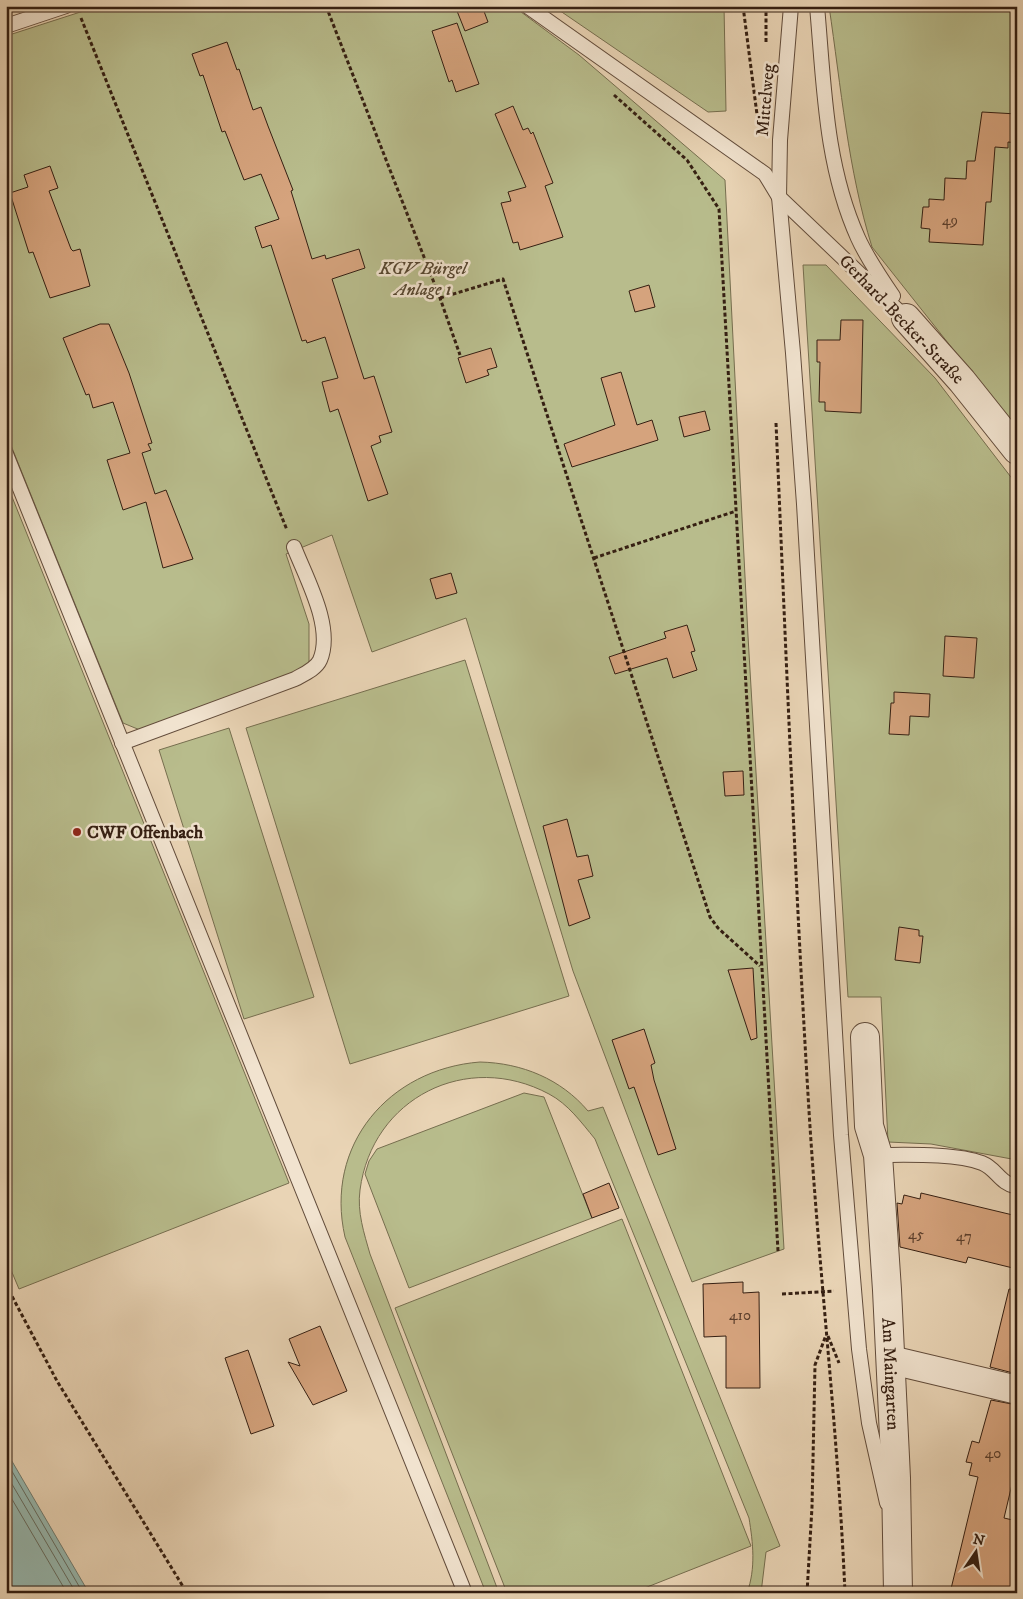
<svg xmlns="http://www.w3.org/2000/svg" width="1023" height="1599" font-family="'IM FELL DW Pica',serif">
	<rect width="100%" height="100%" fill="#e9d4b5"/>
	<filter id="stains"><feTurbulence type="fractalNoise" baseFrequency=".004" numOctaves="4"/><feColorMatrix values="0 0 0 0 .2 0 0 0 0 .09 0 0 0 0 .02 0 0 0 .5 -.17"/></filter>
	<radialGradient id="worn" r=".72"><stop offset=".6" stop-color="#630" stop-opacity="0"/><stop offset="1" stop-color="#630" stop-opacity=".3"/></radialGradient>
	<g fill="#b8bc8c" stroke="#766e4f">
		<polygon points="99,6 513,6 579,55 725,180 748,636 784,1249 692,1282 649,1173 573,971 466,618 372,652 332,535 286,554 309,624 309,667 140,730 123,723 6,433 6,36"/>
		<polygon points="553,6 724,6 726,111 708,112"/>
		<path d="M829,6H1017V430L872,247C848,170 841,87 829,6Z"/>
		<polygon points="803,265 826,265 935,378 1017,485 1017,1160 931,1144 888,1142 881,997 848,997"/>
		<polygon points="6,482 289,1183 19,1289 6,1258"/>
		<polygon points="465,660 569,996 350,1064 246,728"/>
		<polygon points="229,728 314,997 244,1019 159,750"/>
		<path d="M480,1062C522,1063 561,1079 588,1111L603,1107L780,1546L766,1552L761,1593H747C756,1568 753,1543 749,1518L595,1139C581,1122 568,1104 549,1094C467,1050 372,1098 360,1190C357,1212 364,1233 370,1254L499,1593H486L345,1237C324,1145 389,1069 480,1062Z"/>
		<polygon points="524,1093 544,1097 592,1218 409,1288 365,1174 369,1161 377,1149"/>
		<polygon points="622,1219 751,1546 632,1593 507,1593 395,1308"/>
	</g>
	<polygon fill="#97b8af" stroke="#707b70" points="6,1451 89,1593 6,1593"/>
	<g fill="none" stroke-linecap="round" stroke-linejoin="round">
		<g stroke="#666c60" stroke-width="1">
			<polyline points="6,1461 83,1593"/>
			<polyline points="6,1474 76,1593"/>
			<polyline points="6,1489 67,1593"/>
		</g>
	</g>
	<g fill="#d5a37d" stroke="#351f12">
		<polygon points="455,6 482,6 488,22 465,31"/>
		<polygon points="457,23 479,84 456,92 452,80 449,82 432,31"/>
		<polygon points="227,42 237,70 239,69 253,110 261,107 268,126 293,190 291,191 312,259 325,255 326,259 359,249 365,268 332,279 364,379 374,376 392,432 379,436 381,442 371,446 388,494 368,501 338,409 330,412 322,382 338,378 325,337 307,343 306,340 302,341 271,245 262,248 255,227 279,219 261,174 244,180 225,131 222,132 203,75 200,76 192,54"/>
		<polygon points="513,106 523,130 528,128 531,134 533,132 553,183 545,186 563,237 520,250 518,242 513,243 501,203 511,201 508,192 526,187 495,114"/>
		<polygon points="982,112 1017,114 1017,143 1008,142 1008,148 995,147 991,202 986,202 983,245 929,242 930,229 921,228 923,207 929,207 929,199 944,200 945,178 966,179 967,161 975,161"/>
		<polygon points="50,166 58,188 49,191 71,249 73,251 80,249 90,286 50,298 33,252 29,253 10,193 28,187 24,175"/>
		<polygon points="649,285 655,307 635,312 629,291"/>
		<polygon points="841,320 863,320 861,413 825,411 825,402 819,402 820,362 817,362 817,340 840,340"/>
		<polygon points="100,324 109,324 129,373 152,443 148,444 151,450 142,453 155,494 166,490 193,559 163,568 146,502 123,510 107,460 130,453 113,402 93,408 89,394 86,395 63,338"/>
		<polygon points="491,348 497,367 487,370 489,375 466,383 458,358"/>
		<polygon points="621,372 637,425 652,420 658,440 572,467 564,444 615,425 601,378"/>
		<polygon points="705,411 710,430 684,437 679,417"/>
		<polygon points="451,573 457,593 436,599 430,579"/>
		<polygon points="687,625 695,651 691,652 697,670 673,678 667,658 615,674 609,657 666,638 664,632"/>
		<polygon points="945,636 977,638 974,678 943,676"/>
		<polygon points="894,692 930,694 929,717 910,716 909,735 889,734 891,703 894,703"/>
		<polygon points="743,771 744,795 725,796 723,772"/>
		<polygon points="567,819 577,857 588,855 593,876 578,880 590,918 569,926 543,826"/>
		<polygon points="899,927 919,930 919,936 923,936 920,963 895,960"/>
		<polygon points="753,968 757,1038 751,1040 728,970"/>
		<polygon points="644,1029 655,1063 651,1065 654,1080 676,1149 658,1155 634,1087 629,1089 612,1040"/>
		<polygon points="609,1183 619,1208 592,1218 583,1194"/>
		<polygon points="921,1193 1017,1216 1017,1269 968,1257 966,1263 900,1247 897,1203 902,1204 904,1195 920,1199"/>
		<polygon points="743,1282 743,1293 759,1292 760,1388 726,1388 726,1336 704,1337 703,1284"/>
		<polygon points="1009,1289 1017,1290 1017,1374 990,1367"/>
		<polygon points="320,1326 347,1391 313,1405 288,1362 300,1366 289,1339"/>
		<polygon points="248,1350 274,1426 251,1434 225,1358"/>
		<polygon points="991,1400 1017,1405 1017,1481 1013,1480 1004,1518 1017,1521 1017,1593 950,1593 978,1477 969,1475 972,1463 966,1462 972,1441 979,1443"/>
	</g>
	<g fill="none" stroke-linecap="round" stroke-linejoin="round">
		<defs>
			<g id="service">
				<polyline points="527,6 765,174 779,197 906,318"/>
				<polyline points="791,6 780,140 779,197 793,353 804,504 841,1135 859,1349 869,1423 887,1503"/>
				<path d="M817,6C824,84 825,165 858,238C867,258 880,277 893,296"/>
				<polyline points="6,26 66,6"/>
				<polyline points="6,454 465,1593"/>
				<path d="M122,743L295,679C304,674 316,669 320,660C334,627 306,578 294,547"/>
				<path d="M878,1155C906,1155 956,1153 982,1163C997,1169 999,1183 1017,1187"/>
			</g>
			<g id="minor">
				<polyline points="906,318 962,381 1017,450"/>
				<path id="s1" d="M865,1037L869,1126L878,1155L887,1290L896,1478L898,1593"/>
				<polyline points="891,1360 1017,1390"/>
			</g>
		</defs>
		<use href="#service" stroke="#624c3b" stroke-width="16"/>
		<use href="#minor" stroke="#624c3b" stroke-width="30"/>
		<g stroke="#351f12" stroke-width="3" stroke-dasharray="4 2.5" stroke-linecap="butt">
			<polyline points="326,6 440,298 460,355"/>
			<polyline points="743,6 759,130"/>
			<polyline points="81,18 287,530"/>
			<polyline points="766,42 766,6"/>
			<polyline points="614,95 687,160 719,209 778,1251"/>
			<polyline points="440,298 503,279 710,917 718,928 760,966"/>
			<path d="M776,423C786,652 795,882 809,1111C819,1272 838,1432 845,1593"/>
			<polyline points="594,558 736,511"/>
			<polyline points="6,1285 57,1381 187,1593"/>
			<polyline points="782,1294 834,1291"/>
			<polyline points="828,1336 839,1363"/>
			<polyline points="807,1593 812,1507 815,1365 826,1335"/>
		</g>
		<use href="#service" stroke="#f1e3cf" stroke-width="14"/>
		<use href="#minor" stroke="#f1e3cf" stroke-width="28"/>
	</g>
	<circle fill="#8f2418" stroke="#f1e3cf" stroke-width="2" cx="77" cy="832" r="5"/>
	<g text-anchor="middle" stroke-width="5" stroke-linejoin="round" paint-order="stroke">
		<g font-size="15" fill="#5d402d">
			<text x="950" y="225">49</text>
			<text x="916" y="1239">45</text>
			<text x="964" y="1241">47</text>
			<text x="740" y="1320">410</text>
			<text x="993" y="1458">40</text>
		</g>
		<g font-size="18" fill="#351f12" stroke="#f1e3cf">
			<text transform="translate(765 100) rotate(-85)" y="6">Mittelweg</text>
			<text transform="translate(902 319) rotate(46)" y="6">Gerhard-Becker-Straße</text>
			<text dy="6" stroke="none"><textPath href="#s1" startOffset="339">Am Maingarten</textPath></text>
		</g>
		<g font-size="18" font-style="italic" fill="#564630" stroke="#f1e3cf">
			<text x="423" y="274">KGV Bürgel<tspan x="423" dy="21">Anlage 1</tspan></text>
		</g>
		<g font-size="18" font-weight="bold" fill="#351f12" stroke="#f1e3cf" text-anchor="start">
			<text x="87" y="838">CWF Offenbach</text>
		</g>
	</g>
	<rect width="1023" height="1599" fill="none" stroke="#e9d4b5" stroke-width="25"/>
	<rect x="8" y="8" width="1008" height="1584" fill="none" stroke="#351f12" stroke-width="2.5"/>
	<rect x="12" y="12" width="998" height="1574" fill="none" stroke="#351f12"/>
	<g transform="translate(976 1552) rotate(13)" stroke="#f1e3cf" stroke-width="4" paint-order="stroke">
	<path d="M0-4L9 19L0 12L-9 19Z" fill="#351f12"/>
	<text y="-8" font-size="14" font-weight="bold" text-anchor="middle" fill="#351f12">N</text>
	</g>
	<rect width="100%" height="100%" filter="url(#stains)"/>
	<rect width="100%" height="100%" fill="url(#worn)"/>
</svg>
